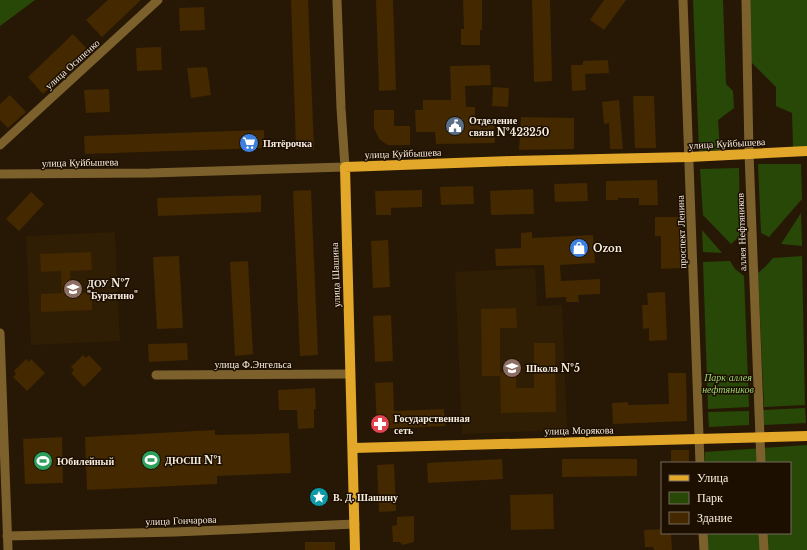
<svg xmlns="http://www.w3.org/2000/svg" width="807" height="550" font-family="'Libre Baskerville',serif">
	<rect width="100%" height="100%" fill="#261805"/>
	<g fill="#301e04">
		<polygon points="115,232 120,341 31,345 26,236"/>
		<polygon points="535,268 537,306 562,305 567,430 462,434 455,272"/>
	</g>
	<g fill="#284808">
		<polygon points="0,0 35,0 0,26"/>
		<polygon points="693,0 723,0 726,84 733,91 734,108 718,120 720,150 699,151"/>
		<polygon points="748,0 807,0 807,147 793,147 792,113 776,106 776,87 747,58"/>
		<polygon points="801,164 802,199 769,237 761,233 758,164"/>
		<polygon points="739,168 740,236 731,244 703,215 700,169"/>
		<polygon points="801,213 802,246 781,244"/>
		<polygon points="702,230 722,253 703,252"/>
		<polygon points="802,256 805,405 764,407 758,273 766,266 773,258"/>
		<polygon points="730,261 735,269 744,276 749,407 708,409 703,262"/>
		<polygon points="805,408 806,423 764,425 763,410"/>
		<polygon points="749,411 749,425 709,427 708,412"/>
		<polygon points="807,445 807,550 707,550 707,533 790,533 790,463 705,463 705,452"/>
	</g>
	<g fill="#432800">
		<polygon points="108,0 141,0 102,37 86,20"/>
		<polygon points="291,0 308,0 314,149 296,149"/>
		<polygon points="376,0 393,0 396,90 379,91"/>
		<polygon points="463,0 482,0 482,30 480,30 480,45 461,45 461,29 464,29"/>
		<polygon points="532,0 550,0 552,81 534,82"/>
		<polygon points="604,0 626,0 604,30 590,20"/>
		<polygon points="204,7 205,30 180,31 179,8"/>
		<polygon points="73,34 89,51 43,94 28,77"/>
		<polygon points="161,47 162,70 137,71 136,48"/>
		<polygon points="608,60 609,73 585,74 586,90 572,91 571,65 583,65 583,61"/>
		<polygon points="490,65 491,85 465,86 466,107 475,107 475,120 494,120 495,143 436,144 435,132 416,132 415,110 423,110 423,100 451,100 450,66"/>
		<polygon points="207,67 211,95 191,98 187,68"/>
		<polygon points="493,87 509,88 508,107 492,106"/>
		<polygon points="109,89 110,112 86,113 84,90"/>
		<polygon points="10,95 26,112 8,128 0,120 0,104"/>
		<polygon points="633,96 654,96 656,148 635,148"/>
		<polygon points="619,100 623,149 610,149 609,123 604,124 602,102"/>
		<polygon points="374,110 394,110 394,126 410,126 410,145 388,145 379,139 374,128"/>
		<polygon points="521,117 574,118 574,149 519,150"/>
		<polygon points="264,130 264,148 85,154 84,136"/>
		<polygon points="657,180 658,205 639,205 639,198 618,198 618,200 606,200 606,181"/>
		<polygon points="587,183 588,201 555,202 554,184"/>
		<polygon points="473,186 474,204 441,205 440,187"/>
		<polygon points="533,189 534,214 491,215 490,191"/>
		<polygon points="311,190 318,355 300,356 293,191"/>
		<polygon points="422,190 422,207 391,208 391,215 376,215 375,191"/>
		<polygon points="31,192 44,204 19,231 6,219"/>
		<polygon points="261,195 261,212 158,216 157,198"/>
		<polygon points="655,217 680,217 681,268 661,269 661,236 655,236"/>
		<polygon points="532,232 532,238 593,235 595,263 560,265 561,281 600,279 600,294 578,295 579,302 566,302 566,297 546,298 544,265 496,266 495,249 521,248 521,233"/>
		<polygon points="388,240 390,287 373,288 371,241"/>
		<polygon points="91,252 92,270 70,271 71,293 92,293 92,310 41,312 41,294 62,293 61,271 41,272 40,254"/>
		<polygon points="179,256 183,328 157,329 153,257"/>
		<polygon points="248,261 253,354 235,356 230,262"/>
		<polygon points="665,292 667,340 649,341 649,328 643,329 642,305 648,305 647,293"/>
		<polygon points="516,308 517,328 500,328 500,374 500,372 516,372 516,388 534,388 534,343 555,343 556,412 501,413 500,376 482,376 481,309"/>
		<polygon points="391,315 393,361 375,362 373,316"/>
		<polygon points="187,343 188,360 149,362 148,344"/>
		<polygon points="83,355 86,358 89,355 102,369 84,387 71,373 74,370 71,367"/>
		<polygon points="26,359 29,362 31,359 45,373 27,391 13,377 16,374 14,371"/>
		<polygon points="668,373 686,373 687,421 613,424 612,403 628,402 628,405 669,404"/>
		<polygon points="393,382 394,411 444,409 445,426 377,429 375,383"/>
		<polygon points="315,388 316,409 314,409 314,428 298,429 297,410 279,410 278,390"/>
		<polygon points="215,430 215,435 289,433 291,473 217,476 217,484 87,490 85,437"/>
		<polygon points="62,437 63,483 25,484 23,439"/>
		<rect x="671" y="450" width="18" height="13"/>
		<polygon points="502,459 503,479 428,483 427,463"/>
		<polygon points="562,459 637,459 637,476 562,477"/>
		<polygon points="394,464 396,511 379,512 377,465"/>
		<polygon points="553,494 554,529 511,530 510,495"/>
		<polygon points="414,516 414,542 402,545 400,542 393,542 392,526 397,525 397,517"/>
		<polygon points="662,529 662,533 671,533 672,550 654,550 653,547 645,547 644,530"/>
		<rect x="305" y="542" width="30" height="8"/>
	</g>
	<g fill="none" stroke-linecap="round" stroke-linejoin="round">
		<g stroke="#7d612d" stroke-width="9">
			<polyline points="683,0 700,463"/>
			<polyline points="746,0 749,153 761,463"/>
			<polyline points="0,145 158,0"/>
			<polyline points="0,174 150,173 345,167 341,108 337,0"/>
			<polyline points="0,333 8,550"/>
			<polyline points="156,375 350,374"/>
			<polyline points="703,533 704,550"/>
			<polyline points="763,533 764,550"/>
			<polyline points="7,536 175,532 355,524"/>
		</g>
		<g stroke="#e3a729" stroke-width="10">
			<polyline points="353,448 807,436"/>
			<polyline points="355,550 345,167 512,161 689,157 807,151"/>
		</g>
	</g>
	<defs>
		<symbol id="civic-disc" viewBox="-11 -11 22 22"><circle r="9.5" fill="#5c6f8a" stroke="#1c0f00"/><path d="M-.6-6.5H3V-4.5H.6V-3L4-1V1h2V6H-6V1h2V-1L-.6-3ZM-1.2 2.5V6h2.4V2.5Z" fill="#fff"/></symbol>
		<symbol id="supermarket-disc" viewBox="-11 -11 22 22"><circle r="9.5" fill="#3f7fe0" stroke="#1c0f00"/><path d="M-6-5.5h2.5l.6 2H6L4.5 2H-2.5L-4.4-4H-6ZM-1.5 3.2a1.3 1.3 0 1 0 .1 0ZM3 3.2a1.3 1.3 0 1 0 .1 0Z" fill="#fff"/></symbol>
		<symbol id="shop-disc" viewBox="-11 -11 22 22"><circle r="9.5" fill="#3f7fe0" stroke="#1c0f00"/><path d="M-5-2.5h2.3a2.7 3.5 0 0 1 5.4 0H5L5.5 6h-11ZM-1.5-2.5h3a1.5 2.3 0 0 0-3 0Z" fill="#fff"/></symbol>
		<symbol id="school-disc" viewBox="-11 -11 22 22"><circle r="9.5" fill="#8d6e63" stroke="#1c0f00"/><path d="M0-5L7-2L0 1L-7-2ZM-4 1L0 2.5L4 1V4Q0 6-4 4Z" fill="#fff"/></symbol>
		<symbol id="pharmacy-disc" viewBox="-11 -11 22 22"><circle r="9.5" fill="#e0444e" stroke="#1c0f00"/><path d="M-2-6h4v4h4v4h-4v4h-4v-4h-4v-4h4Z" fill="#fff"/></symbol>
		<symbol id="stadium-disc" viewBox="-11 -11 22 22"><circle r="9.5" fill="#2e9e5b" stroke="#1c0f00"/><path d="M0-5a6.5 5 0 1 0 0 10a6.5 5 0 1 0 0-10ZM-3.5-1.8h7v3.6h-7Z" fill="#fff"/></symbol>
		<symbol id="sight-disc" viewBox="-11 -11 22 22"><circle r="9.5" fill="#0f9aa8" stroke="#1c0f00"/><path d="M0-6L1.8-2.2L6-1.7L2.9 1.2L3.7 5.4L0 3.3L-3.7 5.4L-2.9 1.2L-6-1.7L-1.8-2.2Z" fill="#fff"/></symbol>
	</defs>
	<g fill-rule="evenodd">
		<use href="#civic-disc" x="444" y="115" width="22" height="22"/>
		<use href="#supermarket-disc" x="238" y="132" width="22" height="22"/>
		<use href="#shop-disc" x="568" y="237" width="22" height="22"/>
		<use href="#school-disc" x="62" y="278" width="22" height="22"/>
		<use href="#school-disc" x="501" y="357" width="22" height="22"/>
		<use href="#pharmacy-disc" x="369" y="413" width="22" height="22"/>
		<use href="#stadium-disc" x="140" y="449" width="22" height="22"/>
		<use href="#stadium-disc" x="32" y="450" width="22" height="22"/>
		<use href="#sight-disc" x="308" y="486" width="22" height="22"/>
	</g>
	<g text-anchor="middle" stroke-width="3" stroke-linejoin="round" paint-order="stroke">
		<g font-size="10" fill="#f7ede1" stroke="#1c0f00">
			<text transform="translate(72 64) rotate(-42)" y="4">улица Осипенко</text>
			<text transform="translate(727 143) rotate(-3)" y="4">улица Куйбышева</text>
			<text transform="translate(403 153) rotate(-2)" y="4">улица Куйбышева</text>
			<text transform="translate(80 162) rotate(-1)" y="4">улица Куйбышева</text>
			<text transform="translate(681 232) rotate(-92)" y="4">проспект Ленина</text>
			<text transform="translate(741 232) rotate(-92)" y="4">аллея Нефтяников</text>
			<text transform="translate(335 275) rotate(-92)" y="4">улица Шашина</text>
			<text x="253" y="368">улица Ф.Энгельса</text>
			<text transform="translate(579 430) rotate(-1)" y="4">улица Морякова</text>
			<text transform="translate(181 520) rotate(-2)" y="4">улица Гончарова</text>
		</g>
		<g font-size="10" font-weight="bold" fill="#f7ede1" stroke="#1c0f00" text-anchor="start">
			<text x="469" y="124">Отделение<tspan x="469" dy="12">связи №423250</tspan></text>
			<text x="263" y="147">Пятёрочка</text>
			<text x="593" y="252">Ozon</text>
			<text x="87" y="287">ДОУ №7<tspan x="87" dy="12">"Буратино"</tspan></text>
			<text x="526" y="372">Школа №5</text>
			<text x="394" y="422">Государственная<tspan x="394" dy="12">сеть</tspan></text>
			<text x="165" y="464">ДЮСШ №1</text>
			<text x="57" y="465">Юбилейный</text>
			<text x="333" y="501">В. Д. Шашину</text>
		</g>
		<g font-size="10" font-style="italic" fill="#9cd672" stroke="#1c0f00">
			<text x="728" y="381">Парк аллея<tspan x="728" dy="12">нефтяников</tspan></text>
		</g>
	</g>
	<rect x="661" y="462" width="130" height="72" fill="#1c0f00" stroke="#74685a"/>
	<rect x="669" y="475" width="20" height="6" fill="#e3a729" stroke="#74685a"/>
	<text x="697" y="482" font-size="12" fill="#f7ede1">Улица</text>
	<rect x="669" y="492" width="20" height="12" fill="#284808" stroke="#74685a"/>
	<text x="697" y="502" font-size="12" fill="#f7ede1">Парк</text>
	<rect x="669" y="512" width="20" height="12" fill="#432800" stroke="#74685a"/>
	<text x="697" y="522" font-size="12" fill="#f7ede1">Здание</text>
</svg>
